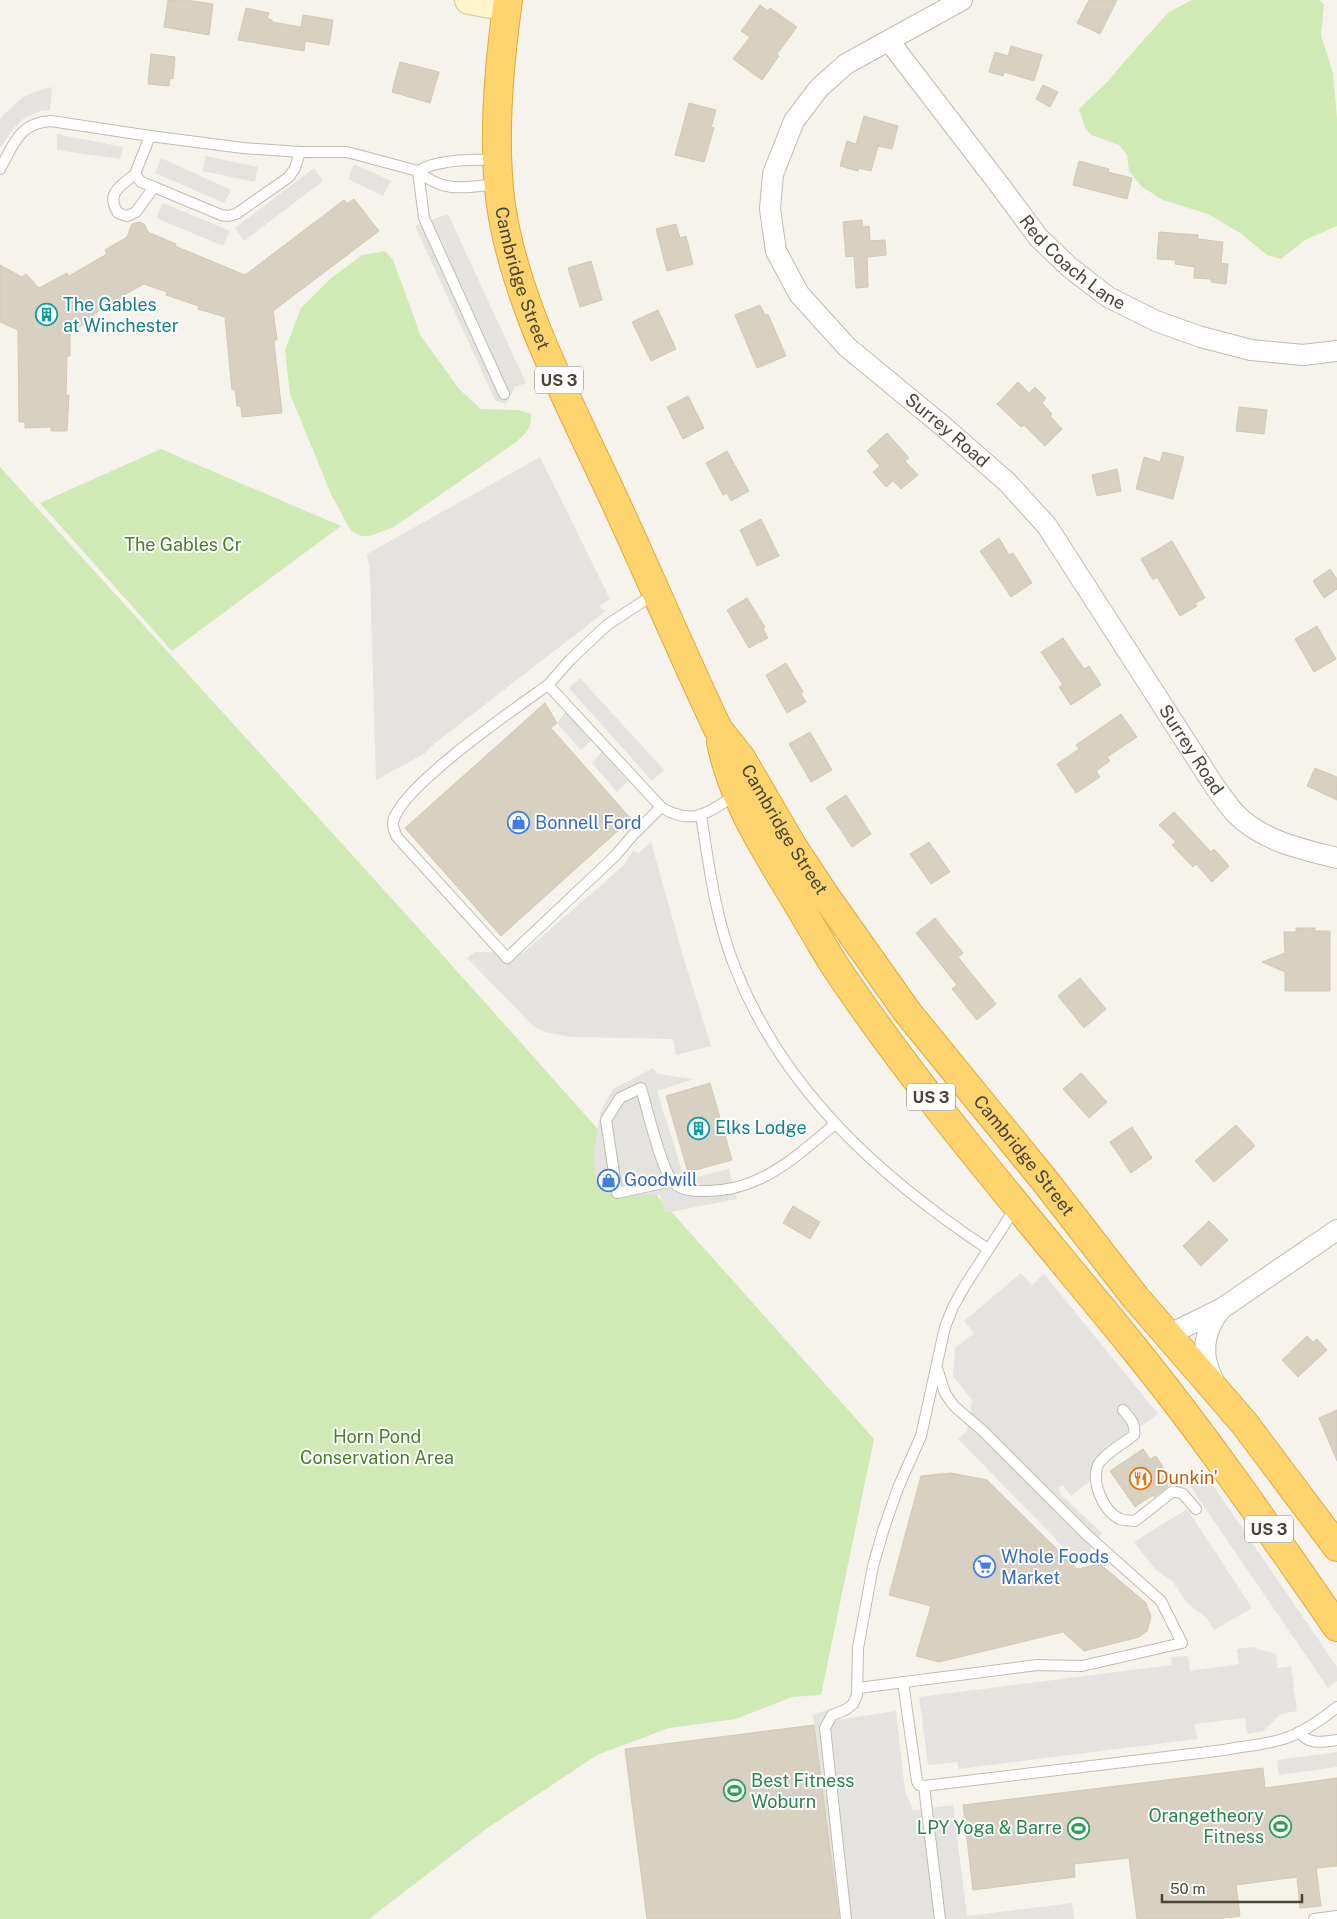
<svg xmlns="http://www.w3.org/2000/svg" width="1337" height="1919" font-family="'Public Sans',sans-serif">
	<rect width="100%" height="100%" fill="#f6f3ec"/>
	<g fill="#d0eab5">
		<polygon points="1192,0 1319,0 1324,4 1321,35 1333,73 1337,119 1337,226 1305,240 1281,259 1267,255 1240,233 1208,214 1163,200 1142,187 1129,171 1127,155 1119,145 1091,135 1085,128 1079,109 1108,81 1138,46 1169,12"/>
		<path d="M385,251L393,260L421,336L459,389L481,409L519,410L531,414C532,428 526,433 516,442L394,527L370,536H362L351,531L331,494L290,394L285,350L301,308L330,279L362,255Z"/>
		<polygon points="161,449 341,526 172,651 40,503"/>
		<polygon points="0,467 423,933 874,1439 821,1695 792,1697 736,1719 669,1728 597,1755 486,1829 369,1919 0,1919"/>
	</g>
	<g fill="#e5e3e0">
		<polygon points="52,87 50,110 40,111 23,119 12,130 0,148 0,119 2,116 23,97 37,91"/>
		<polygon points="57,134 123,147 120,159 57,150"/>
		<polygon points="205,156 258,167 255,182 203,171"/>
		<polygon points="161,158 231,190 224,203 155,173"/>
		<polygon points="354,164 391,181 383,196 348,179"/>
		<polygon points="314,168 323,181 244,241 235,228"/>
		<polygon points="163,203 230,231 223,246 156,218"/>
		<polygon points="448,214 526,383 515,387 506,404 495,400 415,226"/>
		<polygon points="540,457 610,599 600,606 601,609 606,611 434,744 424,754 376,780 370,572 367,554"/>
		<polygon points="580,678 664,770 652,781 569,688"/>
		<polygon points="566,711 591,741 581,750 557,723"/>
		<polygon points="602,752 628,781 617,792 592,763"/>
		<polygon points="651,842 683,956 711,1046 676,1055 673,1039 571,1037 545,1032 534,1027 467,958 475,952 523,953 624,865 634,849 635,852 639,853"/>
		<polygon points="653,1068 657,1074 694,1079 657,1091 685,1180 729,1169 737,1199 665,1213 660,1195 605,1194 595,1176 594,1149 601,1111 613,1089"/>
		<polygon points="1021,1273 1032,1285 1044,1274 1158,1414 1137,1429 1141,1435 1091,1472 1094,1478 1071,1496 1063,1485 1059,1487 1060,1494 1102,1533 1089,1552 1078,1562 958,1439 968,1429 972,1400 953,1376 955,1348 974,1333 964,1321"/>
		<polygon points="1204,1472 1337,1667 1337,1681 1328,1688 1188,1483"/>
		<polygon points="1187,1509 1252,1608 1214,1630 1206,1617 1188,1604 1173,1582 1155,1569 1134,1542"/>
		<polygon points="1252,1647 1276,1654 1277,1668 1291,1666 1297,1711 1281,1714 1263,1731 1247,1734 1245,1718 1195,1724 1197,1739 959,1769 957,1762 928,1765 919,1697 1172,1665 1171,1657 1188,1656 1190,1671 1239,1664 1237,1649"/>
		<polygon points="829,1709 836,1720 896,1711 905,1791 913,1810 953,1805 967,1916 1072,1903 1074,1919 839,1919 813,1715"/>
		<polygon points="1337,1752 1337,1767 1279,1775 1277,1760"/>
	</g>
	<g fill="#d8d0c1" stroke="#d3c8b4">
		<polygon points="168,0 186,0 213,4 209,35 164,27"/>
		<polygon points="1089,0 1117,0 1100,34 1077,23"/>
		<polygon points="760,5 768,11 770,8 797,27 777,54 779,56 762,80 733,59 750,37 741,31"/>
		<polygon points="246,8 269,13 267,18 272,20 272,22 301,27 303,15 333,20 329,45 305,41 304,51 238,40"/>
		<polygon points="1011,46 1042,55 1034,81 1004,72 1003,76 989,72 995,52 1008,56"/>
		<polygon points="151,54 175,57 173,79 170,78 169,86 148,84"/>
		<polygon points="400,62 439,72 430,103 392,92"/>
		<polygon points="1043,85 1058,92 1050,107 1036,99"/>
		<polygon points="689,103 716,110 711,127 714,128 704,162 675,155"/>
		<polygon points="864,116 898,126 892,149 878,146 871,171 859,168 858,171 840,166 847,141 856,144"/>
		<polygon points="1079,161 1109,169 1108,172 1132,178 1127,199 1073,185"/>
		<polygon points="354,199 379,231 273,311 277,339 274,342 282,413 242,417 241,406 237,406 235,389 232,390 225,317 198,309 199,306 166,295 167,292 144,284 124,295 125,298 95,313 92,319 70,332 70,356 67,356 66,395 69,395 67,431 51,431 51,427 25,428 25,422 19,422 18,330 0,322 0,265 22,277 26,274 39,288 67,273 69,276 107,254 105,250 127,237 132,224 140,222 145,225 148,232 176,244 175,246 245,275 344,200 347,204"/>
		<polygon points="862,220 863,227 869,226 870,241 885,240 886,255 867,257 868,287 856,288 854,256 846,257 843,222"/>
		<polygon points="676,224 680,238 686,236 693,264 667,271 656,229"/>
		<polygon points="1159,232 1198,235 1198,239 1223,242 1221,263 1228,264 1226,284 1211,282 1211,279 1194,278 1195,267 1175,264 1176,260 1157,259"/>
		<polygon points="591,261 602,300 580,307 568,268"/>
		<polygon points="760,305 765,315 768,314 786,356 757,368 735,315"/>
		<polygon points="658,310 676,349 651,361 632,322"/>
		<polygon points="1018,382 1029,393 1035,387 1046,398 1042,403 1052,414 1050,416 1062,429 1045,446 1024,425 1021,427 997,404"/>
		<polygon points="688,396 704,428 683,439 667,407"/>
		<polygon points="1239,407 1267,410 1264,434 1236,431"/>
		<polygon points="887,433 909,458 905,461 918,475 901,489 893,481 886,487 873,472 880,466 867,451"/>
		<polygon points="727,451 749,491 731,501 727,493 723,495 706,463"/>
		<polygon points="1163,452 1184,457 1173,499 1136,489 1144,457 1160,462"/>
		<polygon points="1117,469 1121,491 1097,496 1092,475"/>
		<polygon points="761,519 779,556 757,566 740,530"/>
		<polygon points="999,538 1009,555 1013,553 1032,583 1011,597 980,551"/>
		<polygon points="1172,541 1205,598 1195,603 1197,606 1180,616 1157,577 1153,580 1141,559"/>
		<polygon points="1330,569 1337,579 1337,589 1324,598 1313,581"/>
		<polygon points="747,598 765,627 763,629 768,638 749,648 727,610"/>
		<polygon points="1317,626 1336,659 1314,672 1295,639"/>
		<polygon points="1063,638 1084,669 1089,666 1101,685 1071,705 1059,687 1063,685 1041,652"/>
		<polygon points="786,663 803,692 801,694 806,702 787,713 766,675"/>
		<polygon points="545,703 557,723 551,728 631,819 501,936 405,828"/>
		<polygon points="1121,714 1137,737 1107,757 1110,761 1096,771 1100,777 1076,793 1057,764 1079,749 1076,745"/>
		<polygon points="810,732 832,770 811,782 789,744"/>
		<polygon points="1315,768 1337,777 1337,800 1307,786"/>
		<polygon points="846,795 871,834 852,847 826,808"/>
		<polygon points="1174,812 1211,852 1214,849 1229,866 1212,882 1196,864 1193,867 1172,845 1176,842 1159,825"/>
		<polygon points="929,842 950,872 931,884 910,854"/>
		<polygon points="935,918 963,953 958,957 996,1004 977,1020 952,989 957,985 916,933"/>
		<polygon points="1296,928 1315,928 1315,931 1330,931 1330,991 1285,991 1285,972 1262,962 1285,953 1284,932 1296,932"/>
		<polygon points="1080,978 1106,1009 1084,1028 1058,996"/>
		<polygon points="1081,1073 1107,1102 1089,1118 1063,1089"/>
		<polygon points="710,1083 732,1160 688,1172 666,1096"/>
		<polygon points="1236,1125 1255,1146 1214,1182 1195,1161"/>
		<polygon points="1132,1127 1152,1158 1131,1173 1110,1142"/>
		<polygon points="793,1206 820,1222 810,1239 783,1223"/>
		<polygon points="1209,1221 1228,1240 1201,1266 1183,1246"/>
		<polygon points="1307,1336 1313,1342 1317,1339 1327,1350 1298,1377 1282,1360"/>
		<polygon points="1337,1410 1337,1461 1319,1418"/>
		<polygon points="1143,1449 1150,1459 1156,1456 1165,1470 1161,1473 1168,1484 1167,1487 1154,1497 1153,1495 1135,1507 1110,1471"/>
		<polygon points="951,1473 987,1480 1077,1569 1100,1564 1146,1603 1151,1617 1147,1631 1139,1637 1084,1651 1063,1632 939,1662 916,1656 931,1606 889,1595 921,1476"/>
		<polygon points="814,1725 839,1919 647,1919 625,1749"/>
		<polygon points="1263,1768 1265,1788 1337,1778 1337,1866 1316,1868 1321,1906 1300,1908 1297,1877 1236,1885 1240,1916 1218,1919 1137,1919 1129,1858 1074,1864 1075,1877 973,1890 963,1805"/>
	</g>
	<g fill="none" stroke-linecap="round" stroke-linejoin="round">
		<defs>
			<g id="lane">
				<path d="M497,159C471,161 441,158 418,171C444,194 466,187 497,184"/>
				<path d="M0,169C14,144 19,123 51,121L150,136L243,148L300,152H347L418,171L424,218L504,394"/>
				<path d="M135,174C121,186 105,193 118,213L127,216L136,212L154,187L141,182L135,174L150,136"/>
				<polyline points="154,187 221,215 228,216 236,214 289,177 295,168 300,152"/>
				<path d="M656,593L607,625L570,660L548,685L661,807C693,827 708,812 736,795"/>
				<path d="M548,685C516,708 400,787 393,822C392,827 395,832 397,837L507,958L615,856L632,836L661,807"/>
				<path d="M701,815C709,867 716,921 736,970C784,1091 882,1179 988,1249"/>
				<path d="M672,1181L617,1193L606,1120L620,1098L641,1088C647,1108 661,1169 673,1182C681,1191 694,1191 705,1191C759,1192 796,1157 835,1124"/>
				<path d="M1123,1410C1130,1418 1136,1424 1134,1435C1125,1442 1103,1455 1098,1465C1091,1482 1103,1511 1120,1519C1125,1521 1130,1520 1135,1521L1173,1491L1183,1494L1196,1509"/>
				<path d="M903,1682L917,1781L919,1785L924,1786L1224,1750C1243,1746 1264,1745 1283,1739C1302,1733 1321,1720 1337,1707"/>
				<polyline points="858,1688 1037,1665 1082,1666 1182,1643 1161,1601 1087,1535 982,1430 954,1406 945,1393 938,1371"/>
				<path d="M1299,1732C1309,1745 1322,1742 1337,1740"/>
				<polyline points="924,1786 940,1919"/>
				<polyline points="846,1919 825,1728 832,1715 845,1710 853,1704 857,1695 858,1648 873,1566 884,1528 898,1488 921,1436 945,1327 953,1307 964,1287 1016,1207"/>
				<polyline points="1314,1919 1337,1916"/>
			</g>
			<g id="street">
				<path id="s1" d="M962,0L846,64L819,88L794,121L773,174L770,209L776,251L799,294L847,347L944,427L1007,482L1047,526L1215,787C1222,796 1228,806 1236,814C1262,841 1302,849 1337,858"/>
				<path id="s2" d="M889,41L1001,187L1038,237L1068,266L1108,297L1156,321L1201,337L1251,350L1303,355L1337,351"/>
				<polyline points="1168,1335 1221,1309 1337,1230"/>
				<path d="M1214,1381C1200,1356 1203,1331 1221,1309"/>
			</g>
			<polyline id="secondary" points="469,0 507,7"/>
			<g id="highway">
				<path id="s3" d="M508,0C499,64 492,141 501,205C515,303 571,406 612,495C648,572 681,651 718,729L741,758L793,847L826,897L908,1013L1045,1181L1135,1297L1244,1423L1337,1547"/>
				<path d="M721,742C733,802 767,852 798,904C811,925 823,948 837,969C925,1100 1029,1219 1129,1342C1203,1433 1270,1530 1337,1627"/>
			</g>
		</defs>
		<use href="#lane" stroke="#c2bcae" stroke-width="12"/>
		<use href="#street" stroke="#c2bcae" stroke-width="22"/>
		<use href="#secondary" stroke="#d6c89b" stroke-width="30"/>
		<use href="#highway" stroke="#dfaa3c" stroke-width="30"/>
		<use href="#lane" stroke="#fff" stroke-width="10"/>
		<use href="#street" stroke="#fff" stroke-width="20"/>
		<use href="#secondary" stroke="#fff5cd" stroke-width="28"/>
		<use href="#highway" stroke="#fed46e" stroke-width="28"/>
	</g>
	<defs>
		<symbol id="building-ring" viewBox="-11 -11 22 22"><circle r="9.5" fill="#fff" stroke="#0f9aa8" stroke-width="1.5"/><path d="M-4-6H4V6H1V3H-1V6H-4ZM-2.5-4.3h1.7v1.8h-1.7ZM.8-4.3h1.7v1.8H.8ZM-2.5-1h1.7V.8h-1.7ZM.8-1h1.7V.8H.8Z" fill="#0f9aa8"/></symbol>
		<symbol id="shop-ring" viewBox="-11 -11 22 22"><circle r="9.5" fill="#fff" stroke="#3f7fe0" stroke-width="1.5"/><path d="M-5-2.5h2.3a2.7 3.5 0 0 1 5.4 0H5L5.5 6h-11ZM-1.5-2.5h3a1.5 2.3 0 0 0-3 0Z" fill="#3f7fe0"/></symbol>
		<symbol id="restaurant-ring" viewBox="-11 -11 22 22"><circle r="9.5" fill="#fff" stroke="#e8710a" stroke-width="1.5"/><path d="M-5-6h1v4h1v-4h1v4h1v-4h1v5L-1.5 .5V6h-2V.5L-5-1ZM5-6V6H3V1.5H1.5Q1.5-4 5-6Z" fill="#e8710a"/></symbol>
		<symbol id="supermarket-ring" viewBox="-11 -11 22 22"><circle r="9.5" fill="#fff" stroke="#3f7fe0" stroke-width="1.5"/><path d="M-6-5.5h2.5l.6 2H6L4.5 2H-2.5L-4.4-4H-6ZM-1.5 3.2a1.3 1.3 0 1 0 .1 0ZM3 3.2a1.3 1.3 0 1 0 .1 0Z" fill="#3f7fe0"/></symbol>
		<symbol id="stadium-ring" viewBox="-11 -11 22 22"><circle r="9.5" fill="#fff" stroke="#2e9e5b" stroke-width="1.5"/><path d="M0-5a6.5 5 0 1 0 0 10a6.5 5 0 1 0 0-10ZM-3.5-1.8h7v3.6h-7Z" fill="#2e9e5b"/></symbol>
	</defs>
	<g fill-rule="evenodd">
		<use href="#building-ring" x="34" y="302" width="25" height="25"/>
		<use href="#shop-ring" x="506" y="810" width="25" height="25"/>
		<use href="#building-ring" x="686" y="1116" width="25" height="25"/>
		<use href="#shop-ring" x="596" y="1168" width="25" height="25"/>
		<use href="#restaurant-ring" x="1128" y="1466" width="25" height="25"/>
		<use href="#supermarket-ring" x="972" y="1554" width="25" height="25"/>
		<use href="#stadium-ring" x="722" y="1778" width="25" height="25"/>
		<use href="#stadium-ring" x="1268" y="1814" width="25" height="25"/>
		<use href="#stadium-ring" x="1066" y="1816" width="25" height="25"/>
	</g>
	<g text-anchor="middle" stroke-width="4" stroke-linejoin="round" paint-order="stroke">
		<g fill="#fff" stroke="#817c74" stroke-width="1">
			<rect x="535" y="366.5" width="48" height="27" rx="4"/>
			<rect x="907" y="1083.5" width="48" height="27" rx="4"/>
			<rect x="1245" y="1515.5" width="48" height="27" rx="4"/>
		</g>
		<g font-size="16" font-weight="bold" fill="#4b4439">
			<text x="559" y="386">US 3</text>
			<text x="931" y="1103">US 3</text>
			<text x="1269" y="1535">US 3</text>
		</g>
		<g font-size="18" fill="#4b4439" stroke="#fff">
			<text dy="6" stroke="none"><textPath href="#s2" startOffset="289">Red Coach Lane</textPath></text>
			<text dy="6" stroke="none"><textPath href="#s3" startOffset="282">Cambridge Street</textPath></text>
			<text dy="6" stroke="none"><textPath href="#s1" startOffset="595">Surrey Road</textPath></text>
			<text dy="6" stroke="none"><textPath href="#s1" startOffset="1000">Surrey Road</textPath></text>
			<text dy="6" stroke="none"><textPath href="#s3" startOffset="895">Cambridge Street</textPath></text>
			<text dy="6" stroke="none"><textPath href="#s3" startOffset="1300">Cambridge Street</textPath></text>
		</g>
		<g font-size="18" fill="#0d838f" stroke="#fff" text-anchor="start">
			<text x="63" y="311">The Gables<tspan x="63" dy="21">at Winchester</tspan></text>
			<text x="715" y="1134">Elks Lodge</text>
		</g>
		<g font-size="18" fill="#477e2a" stroke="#fff">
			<text x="183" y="551">The Gables Cr</text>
			<text x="377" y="1443">Horn Pond<tspan x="377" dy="21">Conservation Area</tspan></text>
		</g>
		<g font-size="18" fill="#366cbe" stroke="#fff" text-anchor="start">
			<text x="535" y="829">Bonnell Ford</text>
			<text x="624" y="1186">Goodwill</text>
			<text x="1001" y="1563">Whole Foods<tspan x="1001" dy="21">Market</tspan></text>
		</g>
		<g font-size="18" fill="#c56008" stroke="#fff" text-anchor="start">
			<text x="1156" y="1484">Dunkin'</text>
		</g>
		<g font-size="18" fill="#27864d" stroke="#fff" text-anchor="end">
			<text x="751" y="1787" text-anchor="start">Best Fitness<tspan x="751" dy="21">Woburn</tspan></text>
			<text x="1264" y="1822">Orangetheory<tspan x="1264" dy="21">Fitness</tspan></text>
			<text x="1062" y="1834">LPY Yoga &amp; Barre</text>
		</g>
	</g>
	<path d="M1162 1894v8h140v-8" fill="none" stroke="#4b4439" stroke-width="2.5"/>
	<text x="1170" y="1894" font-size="15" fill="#4b4439" stroke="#ffffff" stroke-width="4" paint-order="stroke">50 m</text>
</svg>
